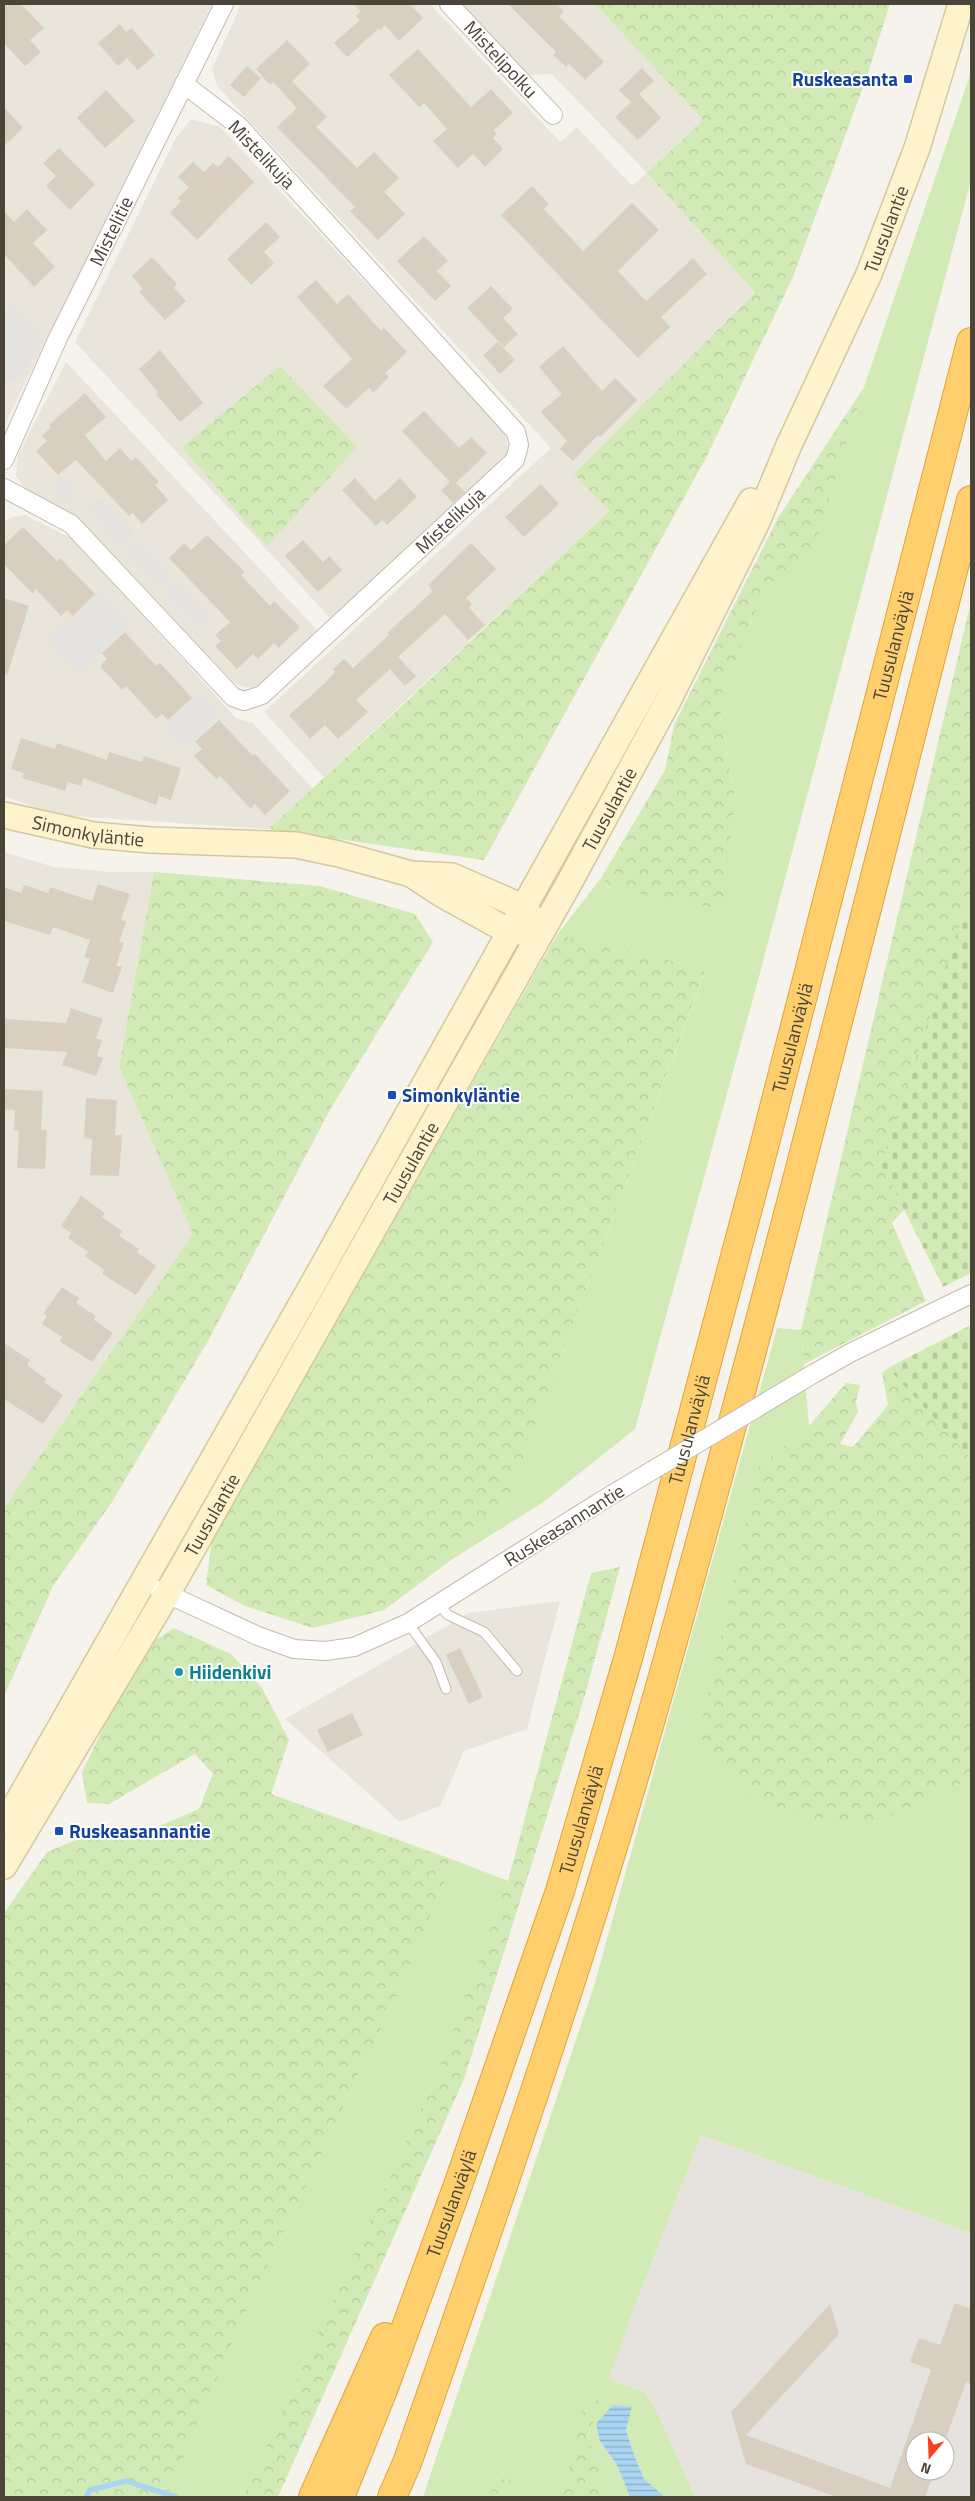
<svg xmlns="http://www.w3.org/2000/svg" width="975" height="2501" font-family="'Titillium Web',sans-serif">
	<defs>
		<pattern id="forest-crowns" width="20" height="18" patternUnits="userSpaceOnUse" patternTransform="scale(1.25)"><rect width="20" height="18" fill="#d2eab5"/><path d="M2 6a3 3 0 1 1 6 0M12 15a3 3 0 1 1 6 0" fill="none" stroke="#b6ca9c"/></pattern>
		<pattern id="cemetery-stones" width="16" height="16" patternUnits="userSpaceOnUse" patternTransform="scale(1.25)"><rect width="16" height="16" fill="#d2eab5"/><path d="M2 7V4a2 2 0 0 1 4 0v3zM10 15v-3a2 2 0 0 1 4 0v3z" fill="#b6ca9c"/></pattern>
		<pattern id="water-rules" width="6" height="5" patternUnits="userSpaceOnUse" patternTransform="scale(1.25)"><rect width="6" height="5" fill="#a9d4f2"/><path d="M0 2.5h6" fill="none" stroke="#8caec5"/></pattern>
	</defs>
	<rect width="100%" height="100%" fill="#f6f3ec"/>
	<g fill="#eae5da">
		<polygon points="4,4 212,4 4,426"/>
		<polygon points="241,4 430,4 560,142 577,127 632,186 647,173 552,74 527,75 461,4 595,4 703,120 647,173 755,291 575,474 609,511 324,777 264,712 551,448 217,86 212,69"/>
		<polygon points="191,119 220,127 500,426 506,438 508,448 504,464 332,620 75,342 176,138"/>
		<polygon points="66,362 319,632 268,680 253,688 241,686 233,682 75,515 25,489 16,476 18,455"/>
		<polygon points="25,515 73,539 236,718 253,723 312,788 268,829 57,815 4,796 4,522 13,517"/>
		<polygon points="4,852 54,867 111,872 154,872 119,1067 193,1234 4,1508"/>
		<polygon points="560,1601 527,1729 464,1751 440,1806 400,1822 285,1719 469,1613"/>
	</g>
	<path fill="#e6e2dd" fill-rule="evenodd" d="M701,2135L971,2233V2497H695L657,2412L644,2392L609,2379L637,2301ZM915,2441H945V2471H915Z"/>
	<g fill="#d2eab5">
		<polygon points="971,72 971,180 757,984 635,1429 542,1503 451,1560 507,1501 706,970 557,935 601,878 610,889 735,798 719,702 762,594 810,561 864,387"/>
		<polygon points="777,1328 801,1330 809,1426 759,1466 747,1794 811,1822 846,1827 882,1820 971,1779 971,2233 701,2135 637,2301 609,2379 644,2392 657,2412 695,2497 665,2497 644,2479 633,2452 626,2430 632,2408 600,2441 617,2465 630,2497 604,2496 588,2434 606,2393 581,2413 562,2497 509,2497 513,2481 497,2478 488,2497 423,2497 594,1986"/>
		<polygon points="454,1860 508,1881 439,2070 243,2497 167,2497 244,2315 397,1995"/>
	</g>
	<g fill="url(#forest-crowns)">
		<polygon points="595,4 890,4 866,79 793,277 707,456 484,860 268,829 404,704 609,511 574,474 755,292 647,173 703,120"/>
		<polygon points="280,366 357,447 267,546 182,447"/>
		<polygon points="864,387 810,561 762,594 719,702 735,798 722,909 610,888 601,878 665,770 674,725 778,518"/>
		<polygon points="971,601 971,1032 927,1185 892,1223 926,1301 804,1364 801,1330"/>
		<polygon points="154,872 320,886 415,914 433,942 331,1108 208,1341 112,1502 53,1586 4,1696 4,1508 193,1234 119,1067"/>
		<polygon points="557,935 706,969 507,1501 451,1560 384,1610 313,1628 245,1606 206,1585 212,1538"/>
		<polygon points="888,1368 971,1458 971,1779 882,1820 846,1827 811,1822 747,1794 699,1735 759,1466 809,1426 846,1383 860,1385 856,1402 858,1412 840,1444 853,1447 888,1405 882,1373"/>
		<polygon points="620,1567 585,1695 464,2079 278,2497 243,2497 439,2070 508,1881 591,1573"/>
		<polygon points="174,1628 231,1654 262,1688 289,1740 271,1794 454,1860 397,1995 244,2315 167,2497 4,2497 4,1913 47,1852 90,1834 147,1831 199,1809 213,1774 195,1754 109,1804 87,1803 82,1772 141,1649"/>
		<polygon points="607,2392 588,2434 606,2497 562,2497 581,2413"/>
		<polygon points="497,2478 514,2481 509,2497 488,2497"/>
	</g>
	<g fill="url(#cemetery-stones)">
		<polygon points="971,910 971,1273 943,1287 881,1164 962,918"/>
		<polygon points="971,1325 971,1458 888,1368"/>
	</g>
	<g fill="#e5e3e0">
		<polygon points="14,306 44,340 14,382 4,377 4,313 6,315"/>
		<polygon points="62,478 75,493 63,503 50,488"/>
		<polygon points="100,499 133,534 121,545 89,510"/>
		<polygon points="139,542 171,577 160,587 128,553"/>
		<polygon points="176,584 210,619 200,629 166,595"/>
		<polygon points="100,591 131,623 78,673 47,641"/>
		<polygon points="198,694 219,717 185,749 164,726"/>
	</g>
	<polygon fill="url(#water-rules)" points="613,2405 632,2407 626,2430 633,2452 644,2479 665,2497 630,2497 617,2465 600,2441 596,2424"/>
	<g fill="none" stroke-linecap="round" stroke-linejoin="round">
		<polyline stroke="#a9d4f2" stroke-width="5.5" points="86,2497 90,2490 126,2481 176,2497"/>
	</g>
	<g fill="#d8cfc1">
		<polygon points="4,4 21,4 44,28 30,40 41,52 25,66 4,43"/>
		<polygon points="354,4 410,4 423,18 399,41 385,25 380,30 379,28 347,57 334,43 360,20 356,16 361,11"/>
		<polygon points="508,4 557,4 564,11 559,16 604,62 585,80 569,64 566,67 553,55 556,52"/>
		<polygon points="120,24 126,32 131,28 155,55 138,70 127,58 118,66 98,43"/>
		<polygon points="287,40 310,64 292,81 327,117 316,127 357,168 374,152 399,178 384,192 405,214 378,240 350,211 355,207 277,127 297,108 273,82 270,85 256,69"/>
		<polygon points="418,49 471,107 491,89 513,113 494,130 497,134 493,138 503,149 485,167 473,154 458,168 433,141 447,129 424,103 419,107 389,75"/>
		<polygon points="247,66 261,78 244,97 230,85"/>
		<polygon points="642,68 654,81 639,94 661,118 638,140 615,117 631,102 619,90"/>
		<polygon points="106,90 135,121 105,148 77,118"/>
		<polygon points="4,107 23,128 4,146"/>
		<polygon points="59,148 95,184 70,210 46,186 56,176 43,163"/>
		<polygon points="229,156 254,182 197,240 170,213 181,201 178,198 189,187 178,177 193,162 204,172 213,163 218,167"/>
		<polygon points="532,186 549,204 544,209 583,251 632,203 659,230 618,271 646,301 693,258 707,274 661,317 670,327 638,358 501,215"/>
		<polygon points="27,209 47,230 33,243 55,267 34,287 4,254 4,211 14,222"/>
		<polygon points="266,222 280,237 264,252 274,263 251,285 227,259"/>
		<polygon points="424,236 448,261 437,271 451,286 435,301 397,261"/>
		<polygon points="152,257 177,284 174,288 186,301 165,320 139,292 143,289 132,276"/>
		<polygon points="316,280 337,304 348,294 381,331 384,328 407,352 385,373 389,377 373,393 369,388 346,409 323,386 352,359 297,297"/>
		<polygon points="491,286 513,309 503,318 518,334 504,347 467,308"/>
		<polygon points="498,342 515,360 500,374 483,355"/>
		<polygon points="563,346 602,391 615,378 637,400 600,437 598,435 573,461 560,449 567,441 541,412 562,394 539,367"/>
		<polygon points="160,350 203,403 180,422 156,394 158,392 139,369"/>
		<polygon points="85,393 106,417 85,435 106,461 120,448 131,461 136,457 159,482 155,485 168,500 142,524 133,513 129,516 76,460 58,475 36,451 47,441 42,436 51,427 49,425"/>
		<polygon points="424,411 459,448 471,437 487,453 456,483 465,492 453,503 441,490 450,482 402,431"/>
		<polygon points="355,478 375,501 400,478 417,497 387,525 382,520 376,526 342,490"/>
		<polygon points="541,484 559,504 524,537 505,517"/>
		<polygon points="23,527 57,561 60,558 95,594 73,616 67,610 61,616 35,588 33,594 4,564 4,545"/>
		<polygon points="207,535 245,572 241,575 270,606 274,601 300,627 279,648 274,643 258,659 253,654 237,669 215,646 221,641 215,635 230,622 169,558 184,543 191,550"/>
		<polygon points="303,540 323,562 329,556 342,570 318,592 285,556"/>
		<polygon points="471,543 496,569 466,598 472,604 469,608 485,625 468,640 445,614 398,657 416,676 405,686 390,669 356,700 368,712 338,739 325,725 310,739 289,715 325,683 335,672 333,669 344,659 353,668 389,635 387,633 433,591 428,585"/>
		<polygon points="4,598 29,606 7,675 4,674"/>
		<polygon points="125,632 156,666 160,663 192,698 168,720 162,714 156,719 126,686 122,690 100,666 107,659 102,653"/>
		<polygon points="219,720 253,756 255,754 290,791 265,815 255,804 251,809 220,776 216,779 194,756 202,749 195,742"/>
		<polygon points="21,738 55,749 57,743 107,760 109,752 142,762 144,756 181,768 171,800 159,796 156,805 83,778 81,786 68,782 65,791 22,778 24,773 11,769"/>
		<polygon points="98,884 130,894 121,920 126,922 119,942 124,943 116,966 122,967 113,993 82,982 90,959 84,957 90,940 53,927 50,935 4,921 4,887 21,893 24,885 48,893 50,887 92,901"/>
		<polygon points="71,1008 103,1019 96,1038 102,1040 97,1056 103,1058 96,1076 62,1065 67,1052 4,1048 4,1019 66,1023"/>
		<polygon points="4,1089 43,1091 41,1130 47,1130 45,1169 17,1168 19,1131 14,1131 15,1110 4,1109"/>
		<polygon points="86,1098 117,1100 115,1135 122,1135 119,1176 90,1175 92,1139 84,1138"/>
		<polygon points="81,1196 105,1213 102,1217 122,1231 119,1236 139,1249 137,1252 156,1266 136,1295 102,1274 104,1270 85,1256 88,1252 68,1238 71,1233 61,1226"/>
		<polygon points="62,1287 79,1298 76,1303 96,1316 94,1320 113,1333 92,1362 59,1341 62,1337 42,1324 47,1316 43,1314"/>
		<polygon points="4,1343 30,1360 27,1365 46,1379 44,1382 63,1395 43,1424 4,1399"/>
		<polygon points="460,1648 483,1697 469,1704 446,1655"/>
		<polygon points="352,1713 363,1735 328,1752 317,1730"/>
		<polygon points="955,2303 971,2309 971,2384 966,2382 945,2441 915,2441 915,2471 935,2471 925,2497 836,2497 746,2464 731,2412 830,2304 839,2334 746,2435 890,2488 931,2370 910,2362 919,2338 940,2345"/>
	</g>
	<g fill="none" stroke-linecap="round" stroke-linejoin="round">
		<defs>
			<g id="lane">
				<polyline points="438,1603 448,1615 484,1632 517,1671"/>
				<polyline points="408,1623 436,1662 446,1689"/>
			</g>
			<g id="street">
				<polyline points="449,4 553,115"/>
				<polyline points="4,460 57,340 224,4"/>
				<polyline points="4,488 71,524 233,697 244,701 262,695 515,460 519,445 516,432 239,126 184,84"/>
				<polyline points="813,1374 850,1353 971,1294"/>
				<polyline points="159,1590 258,1636 294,1649 325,1651 354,1647 408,1623 598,1503"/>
			</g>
			<g id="secondary">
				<path id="s1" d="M4,815L93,835L150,840L296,845L339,854L411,874L452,876L525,908L534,922"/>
				<polyline points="411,874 443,895 510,932 525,932"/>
				<polyline points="4,1826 314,1282 751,501"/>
				<path id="s2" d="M4,1866L167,1594L568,885L668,701L757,522L789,445L869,274L917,148L961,4"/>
			</g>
			<g id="highway">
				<polyline points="313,2497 385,2337"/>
				<path id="s3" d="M340,2497L383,2390L458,2185L560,1891L629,1655L757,1174L971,342"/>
				<path d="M392,2497L407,2463C500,2198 592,1932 667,1662C775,1277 872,888 971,500"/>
			</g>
		</defs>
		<use href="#lane" stroke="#c2bbae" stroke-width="11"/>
		<use href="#street" stroke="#c2bbae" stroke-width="20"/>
		<use href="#secondary" stroke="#d6c79b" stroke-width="28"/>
		<use href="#highway" stroke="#e0a43c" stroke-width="30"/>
		<use href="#lane" stroke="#fff" stroke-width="9"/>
		<use href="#street" stroke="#fff" stroke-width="18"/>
		<use href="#secondary" stroke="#fff3cd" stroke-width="25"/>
		<use href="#highway" stroke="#ffcf6e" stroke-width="28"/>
		<defs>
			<polyline id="street-bridge" points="598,1503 813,1374"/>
		</defs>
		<use href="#street-bridge" stroke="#c2bbae" stroke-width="20" stroke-linecap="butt"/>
		<use href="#street-bridge" stroke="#fff" stroke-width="18"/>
	</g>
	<g fill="#1a4fb4" stroke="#fff" stroke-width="2">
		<rect x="903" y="74" width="10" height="10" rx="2.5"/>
		<rect x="387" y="1090" width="10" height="10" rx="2.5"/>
		<rect x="54" y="1826" width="10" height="10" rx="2.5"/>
	</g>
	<circle fill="#0f9aa8" stroke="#fff" stroke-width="2" cx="179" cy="1672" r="5"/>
	<g text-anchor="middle" stroke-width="4" stroke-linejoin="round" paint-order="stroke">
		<g font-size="19" fill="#4b4439" stroke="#fff">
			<text transform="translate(501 59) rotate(47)" y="7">Mistelipolku</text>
			<text transform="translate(262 154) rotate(46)" y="7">Mistelikuja</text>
			<text dy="7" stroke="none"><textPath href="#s2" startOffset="1861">Tuusulantie</textPath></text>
			<text transform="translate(111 231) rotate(-64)" y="7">Mistelitie</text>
			<text transform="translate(450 520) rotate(-43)" y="7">Mistelikuja</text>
			<text dy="7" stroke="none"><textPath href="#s3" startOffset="1934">Tuusulanväylä</textPath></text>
			<text dy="7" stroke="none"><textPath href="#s2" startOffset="1218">Tuusulantie</textPath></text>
			<text dy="7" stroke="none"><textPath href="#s1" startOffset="86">Simonkyläntie</textPath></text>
			<text dy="7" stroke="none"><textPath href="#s3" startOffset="1529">Tuusulanväylä</textPath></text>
			<text dy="7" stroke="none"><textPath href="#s2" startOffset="812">Tuusulantie</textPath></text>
			<text dy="7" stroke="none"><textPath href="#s3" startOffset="1124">Tuusulanväylä</textPath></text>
			<text dy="7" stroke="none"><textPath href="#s2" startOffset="408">Tuusulantie</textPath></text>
			<text transform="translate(564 1525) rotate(-32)" y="7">Ruskeasannantie</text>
			<text dy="7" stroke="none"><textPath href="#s3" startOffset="719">Tuusulanväylä</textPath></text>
			<text dy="7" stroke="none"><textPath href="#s3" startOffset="314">Tuusulanväylä</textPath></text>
		</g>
		<g font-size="19" font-weight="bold" fill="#164399" stroke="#fff" text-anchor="start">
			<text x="898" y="86" text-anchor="end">Ruskeasanta</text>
			<text x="402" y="1102">Simonkyläntie</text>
			<text x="69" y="1838">Ruskeasannantie</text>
		</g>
		<g font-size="19" font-weight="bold" fill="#0d838f" stroke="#fff" text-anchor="start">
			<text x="189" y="1679">Hiidenkivi</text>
		</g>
	</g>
	<rect width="975" height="2501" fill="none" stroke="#4b4439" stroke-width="10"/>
	<g transform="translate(930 2456) rotate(199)"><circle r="24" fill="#ffffff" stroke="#b7b4b0"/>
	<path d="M0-4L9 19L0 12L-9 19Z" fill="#fc3f1d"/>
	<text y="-8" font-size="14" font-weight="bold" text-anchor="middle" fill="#4b4439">N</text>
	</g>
</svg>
